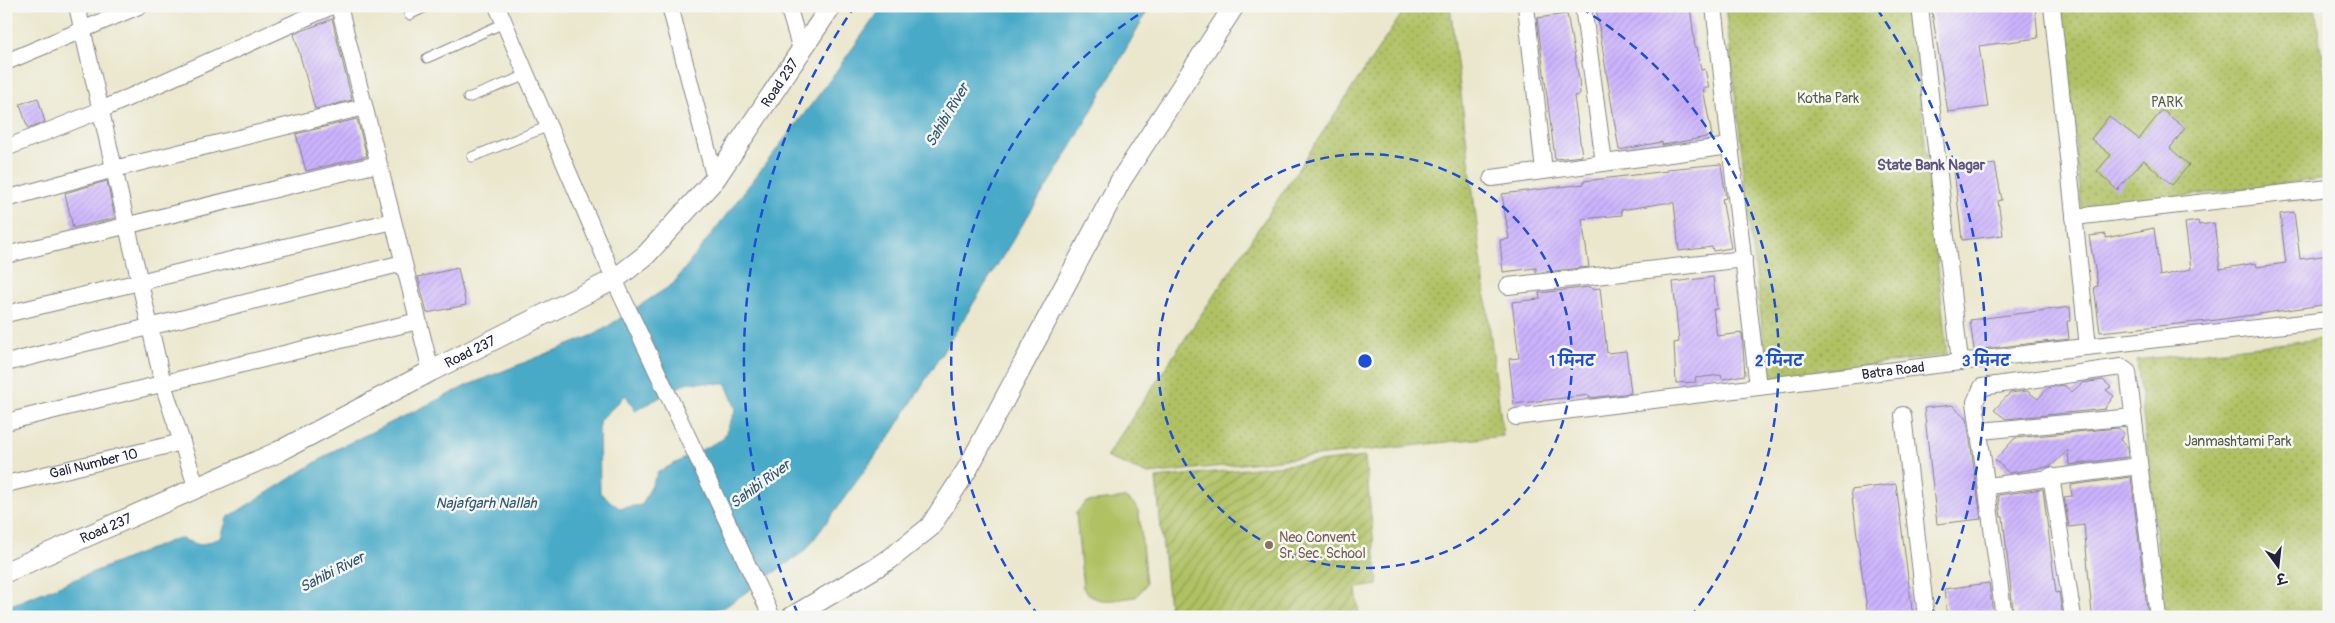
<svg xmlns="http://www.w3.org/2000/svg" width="2335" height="623" font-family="Pangolin,'Playpen Sans Deva',sans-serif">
	<defs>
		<pattern id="park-dots" width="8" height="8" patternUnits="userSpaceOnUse" patternTransform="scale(1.25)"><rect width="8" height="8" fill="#b0c164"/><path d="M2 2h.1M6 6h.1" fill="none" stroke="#8f9c54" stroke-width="1.8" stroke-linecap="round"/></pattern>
		<pattern id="garden-furrows" width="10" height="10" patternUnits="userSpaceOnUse" patternTransform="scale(1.25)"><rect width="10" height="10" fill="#b0c164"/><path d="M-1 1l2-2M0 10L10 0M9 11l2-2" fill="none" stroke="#8f9c54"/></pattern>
		<pattern id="building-hatch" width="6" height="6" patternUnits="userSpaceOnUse" patternTransform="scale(1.25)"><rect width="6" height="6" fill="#ccb3fd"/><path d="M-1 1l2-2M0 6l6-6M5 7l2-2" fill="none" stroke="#af9ada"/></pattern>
	</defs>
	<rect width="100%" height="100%" fill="#f6f6f2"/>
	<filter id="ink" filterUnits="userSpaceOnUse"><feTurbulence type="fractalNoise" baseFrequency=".02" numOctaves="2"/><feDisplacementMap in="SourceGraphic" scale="10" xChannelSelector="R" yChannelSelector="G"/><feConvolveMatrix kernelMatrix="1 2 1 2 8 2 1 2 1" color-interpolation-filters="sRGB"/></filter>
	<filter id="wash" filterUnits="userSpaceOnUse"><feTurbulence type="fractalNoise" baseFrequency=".0096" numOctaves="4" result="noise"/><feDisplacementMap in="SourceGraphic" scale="20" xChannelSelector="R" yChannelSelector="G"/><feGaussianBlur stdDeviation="1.12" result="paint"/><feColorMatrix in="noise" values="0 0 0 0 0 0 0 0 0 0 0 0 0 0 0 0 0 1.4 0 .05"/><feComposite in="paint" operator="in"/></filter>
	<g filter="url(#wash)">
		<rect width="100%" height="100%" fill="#ebe7cd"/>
		<g fill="url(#park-dots)" stroke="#697250">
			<polygon points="1407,6 1450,6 1503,436 1148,474 1106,457"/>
			<polygon points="1725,6 1911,6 1947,355 1768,378"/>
			<polygon points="2061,6 2315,6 2329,113 2329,178 2082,209"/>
			<polygon points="2329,338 2329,617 2165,617 2137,360"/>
		</g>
		<polygon fill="url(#garden-furrows)" stroke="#697250" points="1365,457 1378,585 1356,588 1359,613 1326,617 1170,617 1156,478"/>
		<path fill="#b0c164" stroke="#697250" d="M1125,498L1134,504L1139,513L1146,584L1136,597C1115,599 1097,607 1083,588L1076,513L1086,502Z"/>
		<path fill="#48aac8" stroke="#356682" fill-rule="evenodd" d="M883,6H1150L1074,142L893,432L806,550L725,607L680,617H6V607L178,538L200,545L221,538L227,518L337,449L468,385L596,334L673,284L824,88ZM688,382L726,384L736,409L723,439L658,472L642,505L619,508L600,493L599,421L626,395L635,411Z"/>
		<g id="blocks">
			<g fill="url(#building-hatch)">
				<polygon points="1608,6 1690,6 1695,47 1697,47 1701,70 1705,69 1709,88 1703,88 1712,136 1669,144 1662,145 1662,142 1619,150 1596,8"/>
				<polygon points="1931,6 2035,6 2038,38 1979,46 1988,107 1948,112"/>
				<polygon points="1567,14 1579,79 1580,95 1574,96 1582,156 1555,159 1537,18"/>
				<polygon points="332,19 352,100 315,109 294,34"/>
				<polygon points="38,98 45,122 28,129 20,104"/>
				<polygon points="2162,110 2185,128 2170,148 2189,165 2172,185 2144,160 2117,190 2097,171 2111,155 2091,139 2109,116 2139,139"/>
				<polygon points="357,119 367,156 306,171 296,134"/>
				<polygon points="1721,164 1726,198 1722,199 1731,248 1713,251 1712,247 1679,251 1674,203 1665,203 1621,210 1622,215 1582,219 1589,267 1536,273 1536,268 1503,272 1500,240 1509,239 1502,194 1584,184 1584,181 1667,171 1667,169"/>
				<polygon points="1995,164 2002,200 1998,201 2003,235 1962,240 1954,170"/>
				<polygon points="107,181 115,218 73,228 65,193"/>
				<polygon points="2294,212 2300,259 2329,255 2329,304 2217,320 2100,332 2094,287 2098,286 2089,236 2106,234 2106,238 2154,228 2160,276 2191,269 2185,223 2198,221 2199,225 2214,223 2220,269 2256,263 2257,267 2286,263 2280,214"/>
				<polygon points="458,268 466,305 427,313 418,277"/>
				<polygon points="1713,277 1717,309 1713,309 1717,336 1742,333 1745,375 1722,379 1721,375 1695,378 1696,382 1676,383 1674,343 1679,342 1673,282"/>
				<polygon points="1591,287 1592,289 1600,288 1607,353 1626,351 1631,393 1589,398 1589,395 1514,404 1509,359 1519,358 1512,302 1540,299 1539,293"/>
				<polygon points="2070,307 2071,321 2067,321 2069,339 1974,350 1970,320"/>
				<polygon points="2103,380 2111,387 2106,390 2114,396 2105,408 2106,409 2006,419 1994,410 2010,393 2027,391 2038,399 2048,388 2064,385 2072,392 2082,383"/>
				<polygon points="1952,405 1967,419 1981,519 1937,524 1924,408"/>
				<polygon points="2118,428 2124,433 2120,440 2127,446 2128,457 2069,465 2068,450 2051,466 2009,473 1995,460 2015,438"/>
				<polygon points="2131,477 2148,617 2102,617 2101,614 2092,614 2084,525 2069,527 2064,497 2072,496 2071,485"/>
				<polygon points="1896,484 1913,617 1868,617 1851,490"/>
				<polygon points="2043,489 2056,593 2059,592 2063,617 2018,617 2017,609 2013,610 2003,517 2001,517 1998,495"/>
				<polygon points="1989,583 1993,613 1989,613 1989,617 1947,617 1944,589"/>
			</g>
		</g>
	</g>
	<g filter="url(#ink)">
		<use href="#blocks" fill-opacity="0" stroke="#868484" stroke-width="1"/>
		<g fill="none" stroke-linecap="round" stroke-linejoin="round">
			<defs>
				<g id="service">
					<polyline points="409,15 428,6"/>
					<polyline points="427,58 504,23"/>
					<polyline points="468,98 527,75"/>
					<polyline points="472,157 549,126"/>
				</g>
				<g id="minor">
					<polyline points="77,6 163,384 197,489"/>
					<polyline points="339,6 431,371"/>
					<polyline points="497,6 619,290 772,617"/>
					<polyline points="670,6 715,179"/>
					<polyline points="788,6 802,53"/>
					<polyline points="1526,6 1544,171"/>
					<polyline points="1583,6 1604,163"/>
					<polyline points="1714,6 1758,387"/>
					<polyline points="1920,6 1960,362"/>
					<polyline points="2052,6 2088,347"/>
					<polyline points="6,62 139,6"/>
					<polyline points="6,148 101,110 332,6"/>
					<polyline points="1492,178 1730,146"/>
					<polyline points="6,199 114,169 364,107"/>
					<polyline points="2074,217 2329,188"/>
					<polyline points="6,255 378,164"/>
					<polyline points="1508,286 1744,259"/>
					<polyline points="6,314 393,221"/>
					<polyline points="6,363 403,263"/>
					<polyline points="1903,415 1926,617"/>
					<path id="s1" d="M1516,417L2041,352L2329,320"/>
					<polyline points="6,422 418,321"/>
					<polyline points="1980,431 2133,417"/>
					<polyline points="2051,476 2073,617"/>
					<path id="s2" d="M6,484L182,442"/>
					<polyline points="1988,486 2139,466"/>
					<polyline points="2004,617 1975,402 1982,387 2121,367 2128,372 2158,617"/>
				</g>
				<g id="tertiary">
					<path id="s3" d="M6,572L278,452L431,371L615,279L646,255L715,179L831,6"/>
					<polyline points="792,617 890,559 930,527 968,468 1121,180 1234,6"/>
				</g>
			</defs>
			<use href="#service" stroke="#868484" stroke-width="11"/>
			<use href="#minor" stroke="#868484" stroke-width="18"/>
			<use href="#tertiary" stroke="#868484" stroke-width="22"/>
			<use href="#service" stroke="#fff" stroke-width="9"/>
			<use href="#minor" stroke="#fff" stroke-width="16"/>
			<use href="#tertiary" stroke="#fff" stroke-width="20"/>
		</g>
	</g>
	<g fill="none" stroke="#1d4ed8" stroke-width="2.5" stroke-dasharray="9 6">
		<circle cx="1365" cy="361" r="207"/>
		<path d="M1039 616A414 414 0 0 1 1149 8M1581 8A414 414 0 0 1 1691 616"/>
		<path d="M798 614A621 621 0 0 1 853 9M1877 9A621 621 0 0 1 1932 614"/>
	</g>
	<circle fill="#8d6e63" stroke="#f6f6f2" stroke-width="2" cx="1269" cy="545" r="5"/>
	<g text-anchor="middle" stroke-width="5" stroke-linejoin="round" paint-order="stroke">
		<g font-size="14" fill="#22223b" stroke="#f6f6f2">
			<text dy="5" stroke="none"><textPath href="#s3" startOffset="934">Road 237</textPath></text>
			<text dy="5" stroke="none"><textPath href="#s3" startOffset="514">Road 237</textPath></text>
			<text dy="5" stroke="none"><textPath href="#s1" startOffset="380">Batra Road</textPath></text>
			<text dy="5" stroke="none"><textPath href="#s2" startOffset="90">Gali Number 10</textPath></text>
			<text dy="5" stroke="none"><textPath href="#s3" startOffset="109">Road 237</textPath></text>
		</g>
		<g font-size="14" fill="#545a49" stroke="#f6f6f2">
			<text x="1828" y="103">Kotha Park</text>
			<text x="2167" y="107">PARK</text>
			<text x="2238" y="446">Janmashtami Park</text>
		</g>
		<g font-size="14" fill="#785e54" stroke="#f6f6f2" text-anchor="start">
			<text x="1279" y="542">Neo Convent<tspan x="1279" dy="16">Sr. Sec. School</tspan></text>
		</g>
		<g font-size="15" font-style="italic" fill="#315873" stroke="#f6f6f2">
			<text transform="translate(947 115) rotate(-59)" y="5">Sahibi River</text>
			<text transform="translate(760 484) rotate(-36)" y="5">Sahibi River</text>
			<text x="486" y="508">Najafgarh Nallah</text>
			<text transform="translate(332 572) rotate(-27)" y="5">Sahibi River</text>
		</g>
		<g font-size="15" font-weight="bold" fill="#5e557f" stroke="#f6f6f2">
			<text x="1931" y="170">State Bank Nagar</text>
		</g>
	</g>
	<circle cx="1365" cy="361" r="8" fill="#1d4ed8" stroke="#f6f6f2" stroke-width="2.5"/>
	<g font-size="15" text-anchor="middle" font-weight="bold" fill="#1d4ed8" stroke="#f6f6f2" stroke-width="5" stroke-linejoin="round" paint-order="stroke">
		<text x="1572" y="366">1 मिनट</text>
		<text x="1779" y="366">2 मिनट</text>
		<text x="1986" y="366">3 मिनट</text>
	</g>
	<rect width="2335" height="623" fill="none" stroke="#f6f6f2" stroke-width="25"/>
	<g transform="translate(2278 566) rotate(165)" stroke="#f6f6f2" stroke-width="4" paint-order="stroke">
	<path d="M0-4L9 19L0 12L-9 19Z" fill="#22223b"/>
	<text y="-8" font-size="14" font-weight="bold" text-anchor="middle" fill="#22223b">उ</text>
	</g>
</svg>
